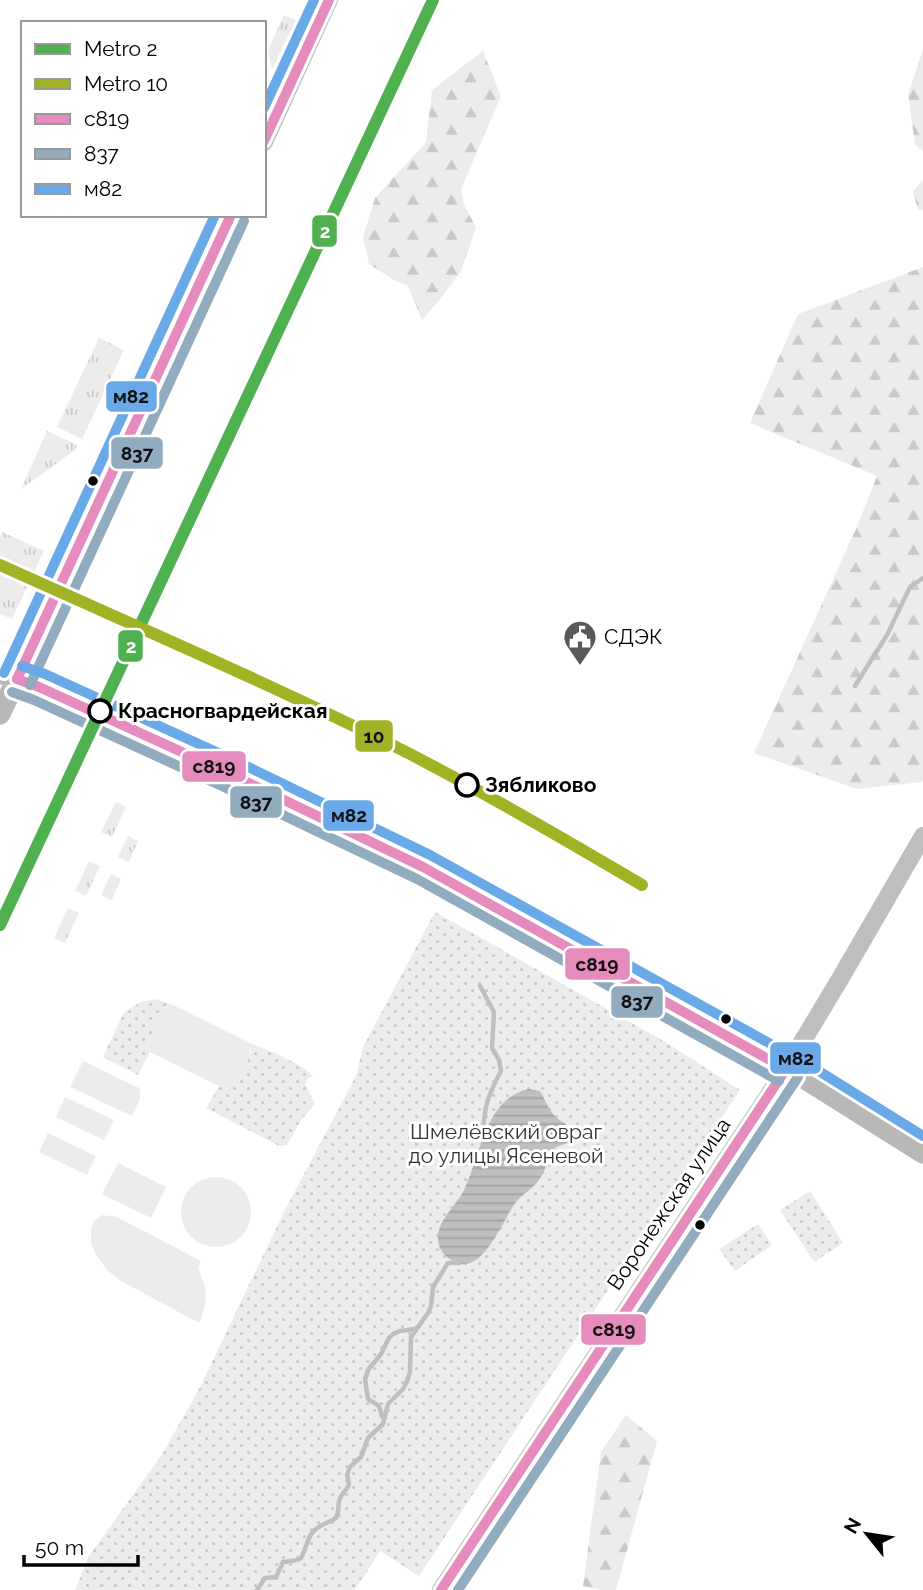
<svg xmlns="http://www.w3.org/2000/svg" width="923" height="1590" font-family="Raleway,sans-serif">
	<defs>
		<pattern id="grass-tufts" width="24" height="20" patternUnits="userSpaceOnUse" patternTransform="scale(1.75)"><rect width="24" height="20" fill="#ececec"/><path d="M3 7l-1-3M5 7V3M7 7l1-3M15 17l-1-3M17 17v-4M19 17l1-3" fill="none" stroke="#c9c9c9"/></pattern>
		<pattern id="forest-firs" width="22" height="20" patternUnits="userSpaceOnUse" patternTransform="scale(1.75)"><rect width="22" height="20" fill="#ececec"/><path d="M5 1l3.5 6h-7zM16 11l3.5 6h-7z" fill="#c9c9c9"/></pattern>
		<pattern id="park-dots" width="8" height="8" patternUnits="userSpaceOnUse" patternTransform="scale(1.75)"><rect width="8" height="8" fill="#ececec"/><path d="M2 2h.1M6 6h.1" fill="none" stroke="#c9c9c9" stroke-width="1.8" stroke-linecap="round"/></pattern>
		<pattern id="water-rules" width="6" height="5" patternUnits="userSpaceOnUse" patternTransform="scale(1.75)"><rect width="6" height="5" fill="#bfbfbf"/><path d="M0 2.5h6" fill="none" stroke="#a2a2a2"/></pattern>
	</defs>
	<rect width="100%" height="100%" fill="#fff"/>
	<g fill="url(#grass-tufts)">
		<polygon points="284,15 296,20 272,69 268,50"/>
		<polygon points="99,338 124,350 82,439 57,427"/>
		<polygon points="47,431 77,445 75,450 21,489"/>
		<polygon points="2,532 44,551 12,619 0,614 0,537"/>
		<polygon points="116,802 126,807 112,837 101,832"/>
		<polygon points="128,836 138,841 129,862 118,857"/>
		<polygon points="89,861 100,866 86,896 75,891"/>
		<polygon points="111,874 121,879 112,900 101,895"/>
		<polygon points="68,908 79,913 65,943 54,938"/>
	</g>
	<g fill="url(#forest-firs)">
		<polygon points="923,49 923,152 915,144 908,95"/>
		<polygon points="483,51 501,96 461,189 464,205 476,227 461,271 441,298 422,320 408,286 394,280 369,264 363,237 375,198 426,142 432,90"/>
		<polygon points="923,180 923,210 918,210 913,191"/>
		<polygon points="923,267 923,779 922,782 857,789 754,753 856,529 877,476 750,423 798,314"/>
		<polygon points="626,1415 657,1441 616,1590 601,1590 583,1586 601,1452"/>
	</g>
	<g fill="url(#park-dots)">
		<polygon points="435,912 662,1040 740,1090 419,1576 380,1551 355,1590 75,1590 89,1556 161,1456 198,1391 284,1212 356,1076 363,1047"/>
		<polygon points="156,999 173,1005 165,1008 148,1042 150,1052 138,1075 103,1057 124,1012 141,1002"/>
		<path d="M250,1043C266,1050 305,1064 313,1077L308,1078L305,1084L315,1104L301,1120L287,1145L279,1146L206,1108L219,1086L227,1090L251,1052Z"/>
		<polygon points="810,1191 843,1243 814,1262 780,1210"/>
		<polygon points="758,1224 772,1245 735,1271 719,1249"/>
	</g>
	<g fill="#ececec">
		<path d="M173,1005L250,1043C252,1058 240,1082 227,1090L150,1052L148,1042L165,1008Z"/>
		<path d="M83,1061L139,1088C143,1098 136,1107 132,1116L70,1087Z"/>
		<polygon points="65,1097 114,1120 104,1140 56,1117"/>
		<polygon points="48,1133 96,1156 87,1175 39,1152"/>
		<polygon points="118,1163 166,1187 151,1218 102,1194"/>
		<circle cx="216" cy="1212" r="35"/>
		<path d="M102,1215L117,1217L201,1261L198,1269C208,1289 208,1303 199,1323L121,1281L107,1270L96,1255L91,1243V1229L94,1221Z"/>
	</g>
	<path fill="url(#water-rules)" d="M529,1089L540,1091C545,1099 548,1109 555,1116C562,1123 571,1125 575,1135L568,1143L556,1147C548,1157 546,1170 539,1180C533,1189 522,1194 516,1202C502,1220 480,1286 447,1257C442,1253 438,1246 438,1239C437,1221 455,1207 463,1192C480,1159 484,1098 529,1089Z"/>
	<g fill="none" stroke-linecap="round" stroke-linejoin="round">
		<g stroke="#bfbfbf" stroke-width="4.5">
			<polyline points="855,686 887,635 910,587 923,578"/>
			<path d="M480,986L494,1012L492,1048L499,1060L501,1071C487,1097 484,1107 483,1136"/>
			<polyline points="382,1416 379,1406 368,1399 365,1379 368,1370 381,1354 389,1338 393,1334 400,1331 415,1329"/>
			<path d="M257,1590L265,1578L276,1577L283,1562C287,1561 297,1561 300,1559C304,1556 307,1539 312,1533C319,1524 327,1524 336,1518C339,1512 338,1508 339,1501C342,1489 353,1491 347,1475L350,1467L361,1457L368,1438L383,1424L388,1404L403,1389L407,1381L410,1372L411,1337L428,1313L431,1306L433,1287L448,1263H459"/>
		</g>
		<g stroke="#bebebe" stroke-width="18">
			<polyline points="264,142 329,0"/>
			<polyline points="17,679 231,215"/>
			<polyline points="441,1590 786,1069 840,979 923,836"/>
		</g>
		<g stroke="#b8b8b8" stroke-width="21">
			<polyline points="0,673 39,687 228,773 423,867 807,1080 923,1153"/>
			<polyline points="0,714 17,679"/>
		</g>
		<defs>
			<g id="bus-1">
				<polyline points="264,141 329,0"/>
				<polyline points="17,679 39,687 228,773 423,867 786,1069"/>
				<polyline points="17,679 231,215"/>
				<polyline points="441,1590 786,1069"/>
			</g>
			<g id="bus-2">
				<polyline points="30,685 244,221"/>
				<polyline points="12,692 34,700 222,786 417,879 779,1081"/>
				<polyline points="458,1590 798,1077"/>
			</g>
			<g id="bus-3">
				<polyline points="264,108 314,0"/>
				<polyline points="22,666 45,674 234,760 430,855 814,1068 923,1136"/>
				<polyline points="4,673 215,215"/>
			</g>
		</defs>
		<use href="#bus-1" stroke="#fff" stroke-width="16"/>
		<use href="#bus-2" stroke="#fff" stroke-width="16"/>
		<use href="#bus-3" stroke="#fff" stroke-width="16"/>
		<use href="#bus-1" stroke="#e68bbd" stroke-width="10"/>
		<use href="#bus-2" stroke="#92acbf" stroke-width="10"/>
		<use href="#bus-3" stroke="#69a9e7" stroke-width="10"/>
		<defs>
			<polyline id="metro-1" points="0,925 433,0"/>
			<path id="metro-2" d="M0,565C137,627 276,686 410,754C489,795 566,840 642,885"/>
		</defs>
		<use href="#metro-1" stroke="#fff" stroke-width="18"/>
		<use href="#metro-2" stroke="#fff" stroke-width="18"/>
		<use href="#metro-1" stroke="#4fb04f" stroke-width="12"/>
		<use href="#metro-2" stroke="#a2b225" stroke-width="12"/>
	</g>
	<defs>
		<symbol id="civic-pin" viewBox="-11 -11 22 30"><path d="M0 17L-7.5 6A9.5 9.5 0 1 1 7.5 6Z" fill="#595959" stroke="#fff"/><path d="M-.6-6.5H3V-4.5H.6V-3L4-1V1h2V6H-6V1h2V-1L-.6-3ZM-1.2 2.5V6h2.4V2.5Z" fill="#fff"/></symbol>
	</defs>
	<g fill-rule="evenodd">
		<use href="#civic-pin" x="561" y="618" width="38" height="52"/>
	</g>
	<g fill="#000" stroke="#fff" stroke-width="2.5">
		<circle cx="93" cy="481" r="6"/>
		<circle cx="726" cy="1019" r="6"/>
		<circle cx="700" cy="1225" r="6"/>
	</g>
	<g fill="#fff" stroke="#000" stroke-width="3.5">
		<circle cx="100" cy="711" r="11"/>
		<circle cx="467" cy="785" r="11"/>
	</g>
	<g text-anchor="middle" stroke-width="6" stroke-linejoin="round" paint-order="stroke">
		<g font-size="21" fill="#000" stroke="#fff" text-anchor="start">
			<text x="604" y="644">СДЭК</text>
		</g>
		<g font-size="21" font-weight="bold" fill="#000" stroke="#fff" text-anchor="start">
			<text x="118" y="718">Красногвардейская</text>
			<text x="485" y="792">Зябликово</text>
		</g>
		<g font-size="21" fill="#333" stroke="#fff">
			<text x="506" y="1139">Шмелёвский овраг<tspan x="506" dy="24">до улицы Ясеневой</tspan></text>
		</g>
		<g font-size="21" fill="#000" stroke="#fff">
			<text transform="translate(669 1204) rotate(-56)" y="7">Воронежская улица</text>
		</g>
	</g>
	<g stroke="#fff" stroke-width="2.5">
		<rect x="311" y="214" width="27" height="34" rx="7" fill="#4fb04f"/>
		<rect x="105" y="380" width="53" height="33" rx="7" fill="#69a9e7"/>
		<rect x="110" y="436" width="54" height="34" rx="7" fill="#92acbf"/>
		<rect x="117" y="629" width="27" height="34" rx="7" fill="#4fb04f"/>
		<rect x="354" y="719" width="40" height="34" rx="7" fill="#a2b225"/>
		<rect x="181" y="750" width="66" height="33" rx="7" fill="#e68bbd"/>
		<rect x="229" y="785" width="54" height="34" rx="7" fill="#92acbf"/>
		<rect x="322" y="799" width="53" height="33" rx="7" fill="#69a9e7"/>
		<rect x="564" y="947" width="67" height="34" rx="7" fill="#e68bbd"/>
		<rect x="610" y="985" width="54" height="34" rx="7" fill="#92acbf"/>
		<rect x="769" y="1041" width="53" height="34" rx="7" fill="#69a9e7"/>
		<rect x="580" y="1313" width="67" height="33" rx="7" fill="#e68bbd"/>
	</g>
	<g font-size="19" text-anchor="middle" font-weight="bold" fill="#fff">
		<text x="325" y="238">2</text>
		<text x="131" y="653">2</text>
	</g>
	<g font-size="19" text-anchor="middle" font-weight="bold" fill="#111">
		<text x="131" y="403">м82</text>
		<text x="137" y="460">837</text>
		<text x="374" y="743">10</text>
		<text x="214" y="773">с819</text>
		<text x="256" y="809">837</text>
		<text x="349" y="822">м82</text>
		<text x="597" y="971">с819</text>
		<text x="637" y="1008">837</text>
		<text x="796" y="1065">м82</text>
		<text x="614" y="1336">с819</text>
	</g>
	<rect x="21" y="21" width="245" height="196" fill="#ffffff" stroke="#999999" stroke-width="2"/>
	<rect x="35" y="44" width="35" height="10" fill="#4fb04f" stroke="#999999" stroke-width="2"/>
	<text x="84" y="56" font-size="21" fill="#000000">Metro 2</text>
	<rect x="35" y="79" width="35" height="10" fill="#a2b225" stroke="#999999" stroke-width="2"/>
	<text x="84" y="91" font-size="21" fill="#000000">Metro 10</text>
	<rect x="35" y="114" width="35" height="10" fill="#e68bbd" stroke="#999999" stroke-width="2"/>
	<text x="84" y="126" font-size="21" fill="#000000">с819</text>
	<rect x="35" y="149" width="35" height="10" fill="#92acbf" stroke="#999999" stroke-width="2"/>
	<text x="84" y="161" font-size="21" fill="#000000">837</text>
	<rect x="35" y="184" width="35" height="10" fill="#69a9e7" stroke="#999999" stroke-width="2"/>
	<text x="84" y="196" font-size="21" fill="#000000">м82</text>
	<g transform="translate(867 1534) rotate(300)" stroke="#ffffff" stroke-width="5" paint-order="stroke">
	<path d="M0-5L12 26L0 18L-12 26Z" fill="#000000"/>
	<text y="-10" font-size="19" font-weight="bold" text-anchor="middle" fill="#000000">N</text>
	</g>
	<path d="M24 1555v10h114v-10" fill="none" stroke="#000000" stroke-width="3.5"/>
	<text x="35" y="1555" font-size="21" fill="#000000" stroke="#ffffff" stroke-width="5" paint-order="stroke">50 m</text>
</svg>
